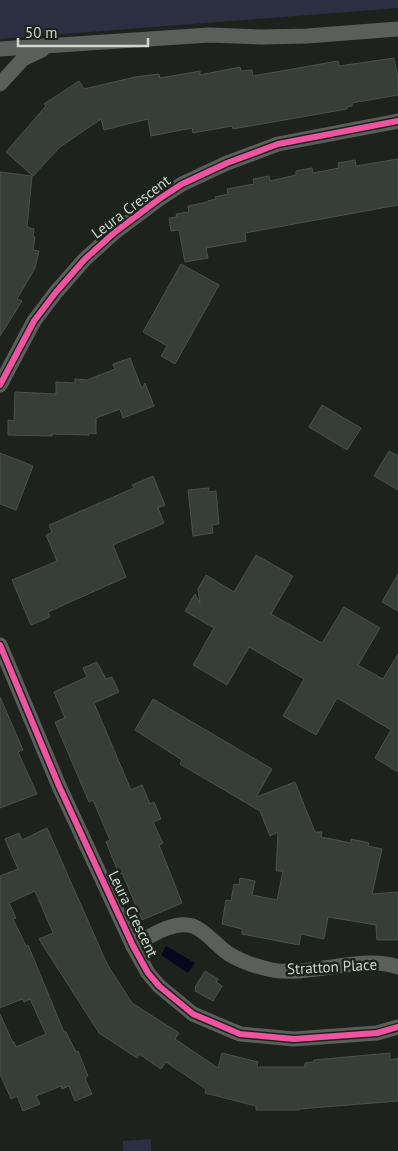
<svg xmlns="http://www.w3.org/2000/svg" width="398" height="1151" font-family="'PT Sans',sans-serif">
	<rect width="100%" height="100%" fill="#1d221d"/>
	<g fill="#2c2f41">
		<polygon points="0,0 398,0 398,8 0,39"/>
		<polygon points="151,1139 151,1151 123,1151 123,1141"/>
	</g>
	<polygon fill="#07071d" points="166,946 195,963 188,973 161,955"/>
	<g fill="#373e37" stroke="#4d514d">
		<polygon points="394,58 398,79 398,95 352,103 352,106 347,107 347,109 233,129 232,126 193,133 192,128 151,136 148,119 104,130 101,119 60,147 33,176 6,152 46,106 44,104 79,81 84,89 135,77 159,74 160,78 200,71 200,75 240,67 241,71 252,70 253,76 338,61 339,66"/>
		<polygon points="398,159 398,205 245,233 246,241 206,248 208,258 185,262 179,230 171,231 169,218 177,217 176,214 189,212 188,206 208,202 208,201 216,199 215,197 228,194 227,189 254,184 253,179 269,176 270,181 296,175 296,171 312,168 313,173 339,168 338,163 355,160 356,166"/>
		<polygon points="0,172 32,176 27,227 34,229 33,237 35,237 33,250 39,251 35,268 17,299 22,301 0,336"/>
		<polygon points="181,264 219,285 175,364 161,356 167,346 143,332"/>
		<polygon points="130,358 142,389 145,383 154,406 123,418 120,409 96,418 96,434 89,433 89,435 52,434 52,436 8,435 8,420 14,421 15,392 56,394 56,382 75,383 75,379 87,380 115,369 113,364"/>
		<polygon points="322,405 361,428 347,450 309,427"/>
		<polygon points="389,451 398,456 398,490 374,476"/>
		<polygon points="0,453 33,466 16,510 0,504"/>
		<polygon points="153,476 165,505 158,508 164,523 113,545 126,577 48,612 50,617 31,625 12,580 57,561 46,535 52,532 49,525 134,488 132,485"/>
		<polygon points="209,488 209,492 216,491 219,524 212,525 213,533 193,536 188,490"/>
		<polygon points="256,555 293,576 271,614 322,643 344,607 380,628 358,665 383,679 398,654 398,772 375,758 391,730 337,698 316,735 283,716 304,679 249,647 227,685 193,665 214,628 185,611 195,594 200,604 198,589 206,575 234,592"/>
		<polygon points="398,574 398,611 382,602"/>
		<polygon points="97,662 106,679 112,677 119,692 94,703 131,790 142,785 150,804 154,802 161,819 153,822 163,843 159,845 182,903 142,920 122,873 119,874 106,842 110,840 93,800 89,802 55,722 65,718 54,692 87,677 83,668"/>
		<polygon points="0,697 23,750 18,752 37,794 0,808"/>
		<polygon points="153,699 272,769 256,797 295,782 315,832 322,832 321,837 351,843 351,839 369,843 368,846 382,849 372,894 398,892 398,940 377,940 376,925 328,917 324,939 301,934 299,945 242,934 242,929 222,924 226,900 231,901 234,884 239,885 240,878 255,881 252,895 277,900 283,871 276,871 278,832 270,836 260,811 180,764 182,760 135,730"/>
		<polygon points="47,828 107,964 132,1003 179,1033 175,1039 218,1068 222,1053 258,1062 257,1067 305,1067 305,1063 314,1062 314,1060 390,1053 390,1060 398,1058 398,1101 299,1109 299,1110 256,1110 256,1106 205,1093 206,1089 166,1062 161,1069 139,1054 137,1058 99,1033 39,939 53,933 35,891 9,903 16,918 13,919 26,946 28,945 64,1032 66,1032 76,1052 78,1051 88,1076 85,1078 92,1094 75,1101 69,1086 62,1089 61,1086 36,1096 40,1104 23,1111 17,1096 11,1099 0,1074 0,1014 13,1043 14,1042 16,1047 46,1034 30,999 24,1002 22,999 0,1008 0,876 18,869 5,839 19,833 22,840"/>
		<polygon points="205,971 218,979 216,982 222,986 213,1001 195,991 196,988 195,987"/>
	</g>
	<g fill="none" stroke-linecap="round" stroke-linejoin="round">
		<g stroke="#5c5e5c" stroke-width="15">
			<polyline points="0,49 209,35 261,37 307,36 398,29"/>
			<polyline points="0,84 23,59 42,50"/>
			<polyline points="0,385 34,321 56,292 85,259 115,232 159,199 182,184 227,163 278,144 398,121"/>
			<polyline points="0,645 59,786 133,946 148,973 159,986 193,1014 240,1034 294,1039 377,1033 398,1027"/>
			<path d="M133,946C149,937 173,920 193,926C205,930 219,948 229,954C242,962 258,967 272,970C308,977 366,954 398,967"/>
		</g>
		<defs>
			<g id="cycleway">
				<polyline points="0,385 34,321 56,292 85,259 115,232 159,199 182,184 227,163 278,144 398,121"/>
				<polyline points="0,645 59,786 133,946 148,973 159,986 193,1014 240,1034 294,1039 377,1033 398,1027"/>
			</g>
		</defs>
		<use href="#cycleway" stroke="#1b241b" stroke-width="9"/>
		<use href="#cycleway" stroke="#f153a3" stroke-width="6"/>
	</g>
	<g text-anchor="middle" stroke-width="5" stroke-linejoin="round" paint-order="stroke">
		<g font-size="15" fill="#d0d6d0" stroke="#1b241b">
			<text transform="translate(131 207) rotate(-37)" y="5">Leura Crescent</text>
			<text transform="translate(133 914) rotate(64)" y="5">Leura Crescent</text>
			<text transform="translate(332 967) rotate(-3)" y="5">Stratton Place</text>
		</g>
	</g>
	<path d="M18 38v8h130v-8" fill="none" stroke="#d0d6d0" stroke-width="2.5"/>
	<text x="25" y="38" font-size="15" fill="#d0d6d0" stroke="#1b241b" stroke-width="4" paint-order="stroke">50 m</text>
</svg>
